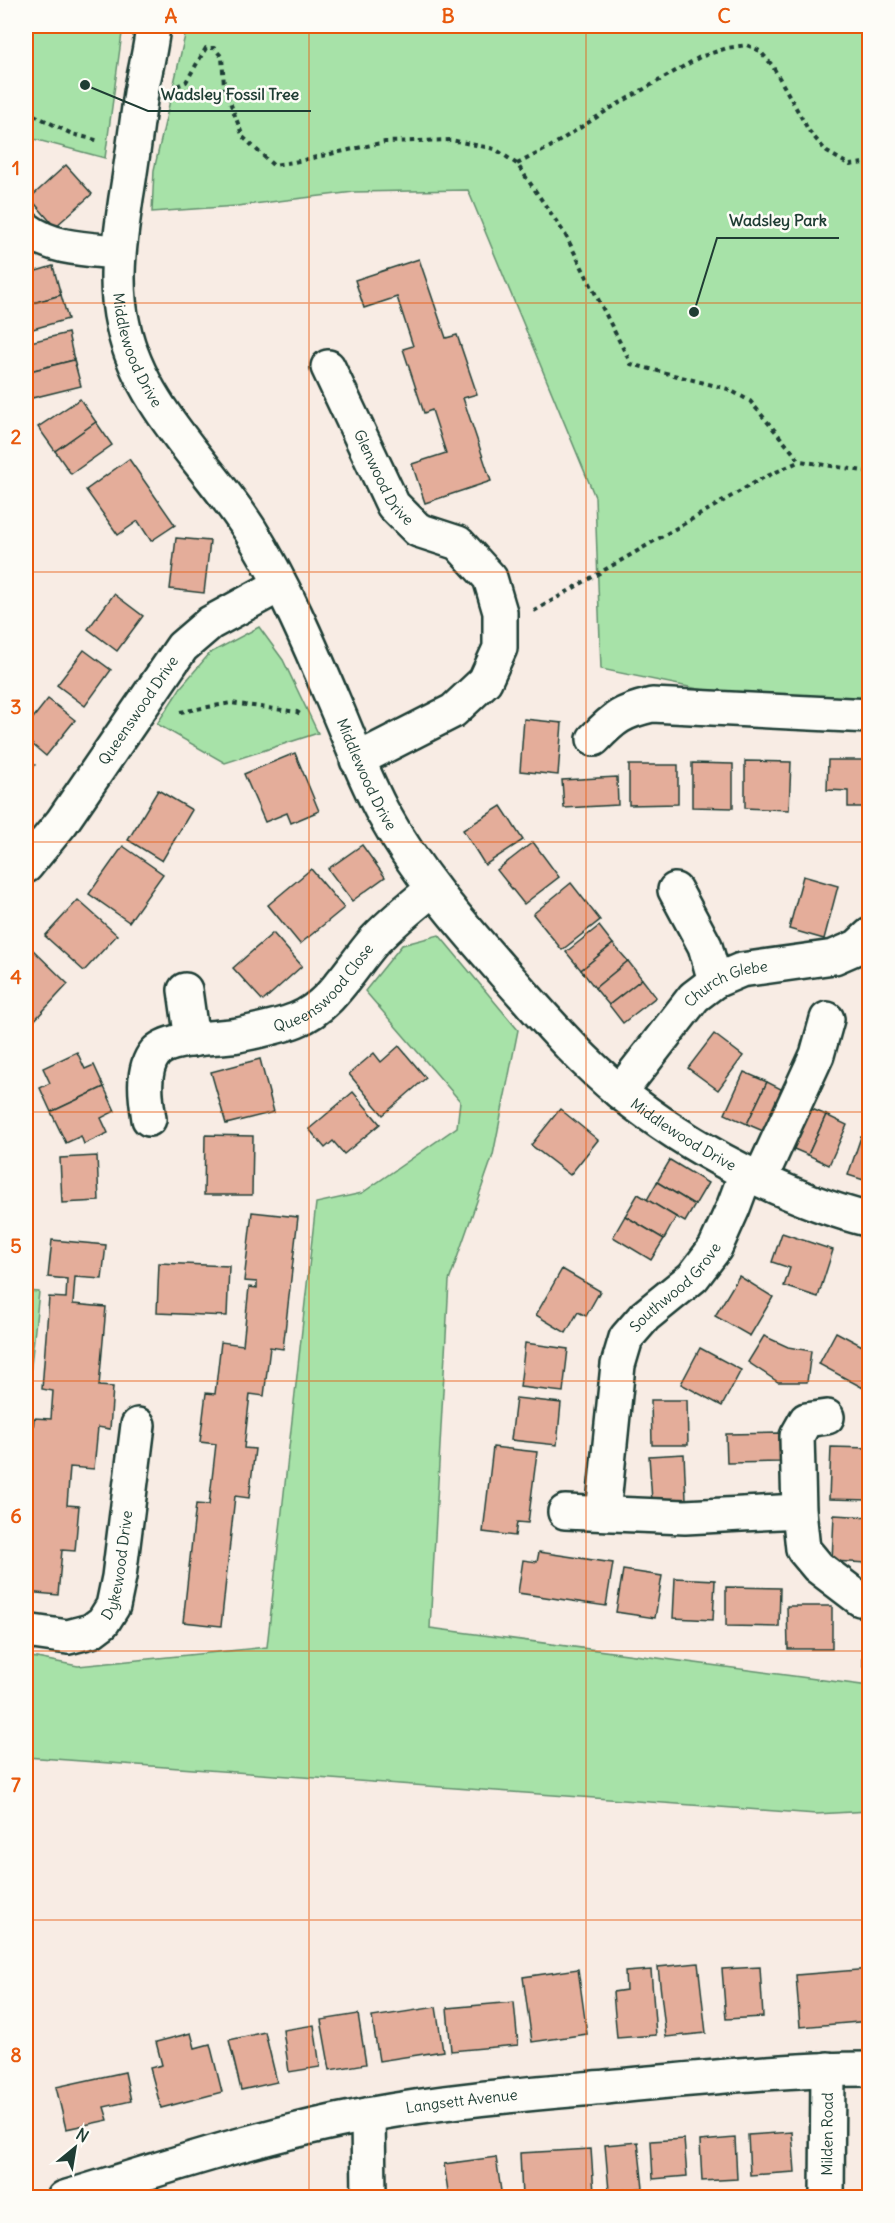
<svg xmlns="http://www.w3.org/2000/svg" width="895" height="2223" font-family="Delius,sans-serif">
	<rect width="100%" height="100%" fill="#f8ece4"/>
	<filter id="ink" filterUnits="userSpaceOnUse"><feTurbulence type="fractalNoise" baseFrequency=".0167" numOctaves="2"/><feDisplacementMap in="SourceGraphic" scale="12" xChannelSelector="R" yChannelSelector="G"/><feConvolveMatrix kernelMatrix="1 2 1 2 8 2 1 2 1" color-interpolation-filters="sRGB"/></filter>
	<g filter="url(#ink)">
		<g fill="#a7e2a8" stroke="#63906e" stroke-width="1.5">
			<polygon points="26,26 123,26 105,158 26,137"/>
			<polygon points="372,26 869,26 869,698 723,694 601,669 595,497 468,190 354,192 237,206 152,212 154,170 186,31"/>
			<polygon points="259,627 283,660 318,733 225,763 157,724 181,687 210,653"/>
			<polygon points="439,935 518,1030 493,1155 449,1281 430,1628 869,1686 869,1811 816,1814 26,1757 26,1656 78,1666 267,1647 316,1203 362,1193 457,1127 460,1101 365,991 402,945"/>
			<polygon points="26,1291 39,1292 29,1384 26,1384"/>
		</g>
		<g fill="#e4ad9a" stroke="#1f3d34" stroke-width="1.5">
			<polygon points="66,165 92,194 55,227 30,198"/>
			<polygon points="419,259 446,338 457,335 477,394 463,398 491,481 425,503 412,464 446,453 432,410 424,413 403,349 413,346 397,297 364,308 355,280"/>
			<polygon points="53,266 61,295 26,305 26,274"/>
			<polygon points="61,295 68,319 26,331 26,305"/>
			<polygon points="68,333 74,360 26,372 26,343"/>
			<polygon points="74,360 81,386 32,398 26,372"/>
			<polygon points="80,399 96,422 55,451 38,427"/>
			<polygon points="96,422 112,445 71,474 55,451"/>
			<polygon points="129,459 175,525 151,541 138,521 118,535 86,490"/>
			<polygon points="176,538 210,541 204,593 170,589"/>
			<polygon points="114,594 143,616 117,651 88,629"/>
			<polygon points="84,650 111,670 85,706 57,685"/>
			<polygon points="48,699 75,720 46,756 26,739 26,727"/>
			<polygon points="524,719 562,723 558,775 520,771"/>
			<polygon points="295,753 319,811 291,823 287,813 265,822 244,774"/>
			<polygon points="26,754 35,765 26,774"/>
			<polygon points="828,760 870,760 870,807 848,807 848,791 827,790"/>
			<polygon points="745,761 791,762 789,810 745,808"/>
			<polygon points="692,763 733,764 733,808 692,807"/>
			<polygon points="629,765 678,765 678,804 629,805"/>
			<polygon points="617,777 618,805 564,808 562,780"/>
			<polygon points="158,790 192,810 162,861 128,840"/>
			<polygon points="501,806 523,840 485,865 463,830"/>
			<polygon points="533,842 559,877 524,904 497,870"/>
			<polygon points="362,845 385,877 352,901 328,869"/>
			<polygon points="123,846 163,874 129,922 89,894"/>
			<polygon points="311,869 344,908 300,944 268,905"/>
			<polygon points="803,876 838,886 824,939 789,929"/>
			<polygon points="571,883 600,920 562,950 533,914"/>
			<polygon points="78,900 117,935 84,971 45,936"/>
			<polygon points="599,926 613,944 581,970 566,952"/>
			<polygon points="273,933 302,966 263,1001 233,968"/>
			<polygon points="613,944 628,961 595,988 581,970"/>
			<polygon points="30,947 68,984 31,1024 26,1019 26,952"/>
			<polygon points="628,961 642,979 609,1005 595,988"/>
			<polygon points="642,979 656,997 623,1023 609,1005"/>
			<polygon points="714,1034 743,1056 718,1090 688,1068"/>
			<polygon points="399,1046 426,1078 383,1115 349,1074 374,1053 381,1062"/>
			<polygon points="77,1052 85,1069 94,1065 104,1087 51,1112 40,1088 50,1083 43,1068"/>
			<polygon points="260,1059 274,1112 226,1124 211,1072"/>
			<polygon points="744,1072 767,1082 747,1124 725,1114"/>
			<polygon points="767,1082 789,1093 770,1134 747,1124"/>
			<polygon points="104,1087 115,1111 101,1118 108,1133 84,1144 81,1136 66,1143 51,1112"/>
			<polygon points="353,1092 380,1124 344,1154 333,1141 325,1148 309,1129"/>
			<polygon points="805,1106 826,1115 808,1155 787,1146"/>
			<polygon points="560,1109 598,1140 570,1175 531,1145"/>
			<polygon points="826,1115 847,1125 829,1165 808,1155"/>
			<polygon points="205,1135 253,1136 252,1195 204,1195"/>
			<polygon points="861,1137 870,1139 870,1182 848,1175"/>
			<polygon points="97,1156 99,1201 62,1203 60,1158"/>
			<polygon points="670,1160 708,1183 695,1205 657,1182"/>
			<polygon points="657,1182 695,1205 685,1222 647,1200"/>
			<polygon points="638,1194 676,1217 664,1239 625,1216"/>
			<polygon points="252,1212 298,1217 283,1349 270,1347 264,1396 250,1394 244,1448 255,1449 249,1498 235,1496 221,1626 183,1622 196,1504 209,1505 216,1444 200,1442 206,1393 215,1394 221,1342 243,1345 249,1287 257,1288 257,1282 244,1281"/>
			<polygon points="625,1216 664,1239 651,1260 613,1237"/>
			<polygon points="782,1233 833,1250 818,1297 784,1286 790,1268 772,1262"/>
			<polygon points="52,1240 106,1245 102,1279 75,1277 73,1304 106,1307 99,1386 113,1387 110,1429 98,1427 94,1469 70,1467 67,1505 79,1506 75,1551 62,1550 58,1595 26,1592 26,1466 30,1466 34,1418 51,1419 53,1391 42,1389 49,1297 66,1298 67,1279 48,1277"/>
			<polygon points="159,1263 229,1266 227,1316 157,1313"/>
			<polygon points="562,1269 600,1291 586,1316 578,1312 566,1333 536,1315"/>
			<polygon points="739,1276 773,1297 750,1336 715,1316"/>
			<polygon points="836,1332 870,1350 870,1381 865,1389 819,1364"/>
			<polygon points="764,1336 788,1347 811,1351 807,1382 778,1382 748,1362"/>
			<polygon points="525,1343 568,1349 563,1392 520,1387"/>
			<polygon points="700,1348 741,1370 722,1406 681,1384"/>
			<polygon points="516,1398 561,1403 557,1445 511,1440"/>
			<polygon points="651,1400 687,1400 688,1445 652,1445"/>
			<polygon points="779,1433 780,1462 727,1463 726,1434"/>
			<polygon points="493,1447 537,1452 528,1523 517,1522 515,1536 483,1532"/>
			<polygon points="831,1447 870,1448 870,1500 829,1499"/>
			<polygon points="684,1454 686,1499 652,1501 649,1456"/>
			<polygon points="834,1515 870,1517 868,1563 832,1561"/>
			<polygon points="539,1552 613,1563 606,1606 518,1593 523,1560 537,1562"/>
			<polygon points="623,1570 662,1576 655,1618 616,1612"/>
			<polygon points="675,1578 715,1580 713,1620 673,1618"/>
			<polygon points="726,1587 780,1588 779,1627 726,1626"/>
			<polygon points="787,1606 832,1606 832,1649 788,1649"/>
			<polygon points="863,1629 870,1629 870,1665 863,1666"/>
			<polygon points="698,1963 706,2033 666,2037 658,1967"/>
			<polygon points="760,1967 763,2017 726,2019 722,1969"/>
			<polygon points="578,1969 587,2034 532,2042 523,1977"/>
			<polygon points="870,1969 870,2021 800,2027 796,1975"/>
			<polygon points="651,1970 656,2035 617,2038 613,1992 626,1990 625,1972"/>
			<polygon points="514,2002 518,2045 451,2051 447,2008"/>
			<polygon points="436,2007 443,2051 379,2061 372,2017"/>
			<polygon points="358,2014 366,2064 330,2070 321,2020"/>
			<polygon points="314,2025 320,2067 289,2072 283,2030"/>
			<polygon points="265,2032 277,2082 241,2090 229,2040"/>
			<polygon points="191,2033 195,2048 210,2044 222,2092 161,2108 150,2068 162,2065 156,2042"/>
			<polygon points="125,2072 131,2101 104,2107 108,2120 66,2129 56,2087"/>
			<polygon points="792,2132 795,2172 750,2175 748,2135"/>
			<polygon points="735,2138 737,2179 702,2181 700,2141"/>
			<polygon points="684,2139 687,2176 653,2179 651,2141"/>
			<polygon points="638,2142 643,2188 609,2191 605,2145"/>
			<polygon points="591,2149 594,2193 522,2197 520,2153"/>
			<polygon points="496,2157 502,2198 449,2198 444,2164"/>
		</g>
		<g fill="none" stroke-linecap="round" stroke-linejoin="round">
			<defs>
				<g id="minor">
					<path id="s1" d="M153,26C151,48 145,70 141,93C136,128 132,163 126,198C120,241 113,282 123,325C140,406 207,463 250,530C283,583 309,643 333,700C349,737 363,775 382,811C415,871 460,923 505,974C542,1015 578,1058 621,1093C689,1148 785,1199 870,1220"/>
					<path d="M26,229C53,249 85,249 118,252"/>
					<path id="s2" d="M328,367L393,505L418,530L458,543L490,578L500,612V648L485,681L453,711L357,760"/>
					<path d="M594,739C615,717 622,712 652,705L870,716"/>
					<path id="s3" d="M26,866L62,822L182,647L210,623L280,585"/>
					<polyline points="675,890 705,946 715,981"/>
					<polyline points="185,990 192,1040"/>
					<path id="s4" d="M620,1092L694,997L715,981L741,970L834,957L857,947L870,935"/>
					<path id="s5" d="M149,1119C146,1100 141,1070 155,1053C170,1036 217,1039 238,1035C257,1031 278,1027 296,1020C331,1007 351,967 375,940C393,921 413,905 433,889"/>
					<polyline points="760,1179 817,1055 827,1019"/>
					<polyline points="827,1417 806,1420 797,1436 799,1511 803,1549 818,1567 860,1599"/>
					<polyline points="565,1512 685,1517 799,1511"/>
					<path id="s6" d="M603,1513L618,1365L626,1338L645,1316L693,1277L715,1248L733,1208L746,1173"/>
					<path id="s7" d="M26,1631L68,1637L91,1631L103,1622L113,1606L119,1577L138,1425"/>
					<polyline points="368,2115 369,2198"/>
					<path id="s8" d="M64,2198C164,2168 264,2134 367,2115C446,2100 526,2094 606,2087C694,2079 782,2069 870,2069"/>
					<path id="s9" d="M827,2198L828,2069"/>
				</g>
			</defs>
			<use href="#minor" stroke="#1f3d34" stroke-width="38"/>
			<g stroke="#1f3d34" stroke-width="4" stroke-dasharray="4.5 4.5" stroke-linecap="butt">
				<polyline points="177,86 186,82 206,48 214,48 222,57 224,86 243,137 273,165 294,162 385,142 451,140 495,149 517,164 565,234 631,364 728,389 750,401 800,461 870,472"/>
				<polyline points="26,111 72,134 100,141"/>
				<polyline points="517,164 550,147 611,108 700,57 727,48 747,45 760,51 772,65 809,131 827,152 850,165 870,162"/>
				<polyline points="534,611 761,479 800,461"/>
				<polyline points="180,712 231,703 297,712 302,715"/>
			</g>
			<use href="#minor" stroke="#fdfcf7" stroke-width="33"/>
		</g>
	</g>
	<path fill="none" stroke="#e8590c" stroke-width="1.5" stroke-opacity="0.55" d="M309,26V2198M586,26V2198M26,303H870M26,572H870M26,842H870M26,1112H870M26,1381H870M26,1651H870M26,1920H870"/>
	<g text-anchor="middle" stroke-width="5" stroke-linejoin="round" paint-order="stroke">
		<g font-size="15" fill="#1f3d34" stroke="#fdfcf7">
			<text dy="5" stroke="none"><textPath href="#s1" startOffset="330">Middlewood Drive</textPath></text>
			<text dy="5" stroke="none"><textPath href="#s2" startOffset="124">Glenwood Drive</textPath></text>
			<text dy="5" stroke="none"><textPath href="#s3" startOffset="192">Queenswood Drive</textPath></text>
			<text dy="5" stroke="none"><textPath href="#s1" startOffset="816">Middlewood Drive</textPath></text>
			<text dy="5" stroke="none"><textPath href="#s5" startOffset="256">Queenswood Close</textPath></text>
			<text dy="5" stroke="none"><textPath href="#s4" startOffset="156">Church Glebe</textPath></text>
			<text dy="5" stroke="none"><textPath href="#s1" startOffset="1302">Middlewood Drive</textPath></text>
			<text dy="5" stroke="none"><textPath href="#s6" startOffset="248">Southwood Grove</textPath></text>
			<text dy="5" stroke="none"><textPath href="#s7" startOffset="141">Dykewood Drive</textPath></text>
			<text dy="5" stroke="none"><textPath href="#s8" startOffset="410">Langsett Avenue</textPath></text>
			<text dy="5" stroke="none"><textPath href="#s9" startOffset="64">Milden Road</textPath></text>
		</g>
	</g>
	<path fill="none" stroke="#1f3d34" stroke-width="2" d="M85 85L148 111H311M694 312L717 238H839"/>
	<g fill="#1f3d34" stroke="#fdfcf7" stroke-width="2">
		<circle cx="85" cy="85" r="6"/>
		<circle cx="694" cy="312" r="6"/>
	</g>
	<g font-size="16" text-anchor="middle" font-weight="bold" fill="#1f3d34" stroke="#fdfcf7" stroke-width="5" stroke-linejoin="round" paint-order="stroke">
		<text x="230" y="100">Wadsley Fossil Tree</text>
		<text x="778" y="226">Wadsley Park</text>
	</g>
	<rect width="895" height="2223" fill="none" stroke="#fdfcf7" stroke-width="66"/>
	<g transform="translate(75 2148) rotate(30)" stroke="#fdfcf7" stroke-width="4.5" paint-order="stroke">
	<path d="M0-4.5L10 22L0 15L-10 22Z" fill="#1f3d34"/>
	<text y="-9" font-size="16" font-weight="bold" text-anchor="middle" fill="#1f3d34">N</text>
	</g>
	<rect x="33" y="33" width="829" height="2157" fill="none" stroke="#e8590c" stroke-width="2"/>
	<g font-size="20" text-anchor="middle" font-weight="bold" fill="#e8590c">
		<text x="171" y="23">A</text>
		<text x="448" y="23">B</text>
		<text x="724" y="23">C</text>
		<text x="16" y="175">1</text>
		<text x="16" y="444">2</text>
		<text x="16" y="714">3</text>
		<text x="16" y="984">4</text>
		<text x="16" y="1253">5</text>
		<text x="16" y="1523">6</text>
		<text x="16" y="1792">7</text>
		<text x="16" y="2062">8</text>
	</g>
</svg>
